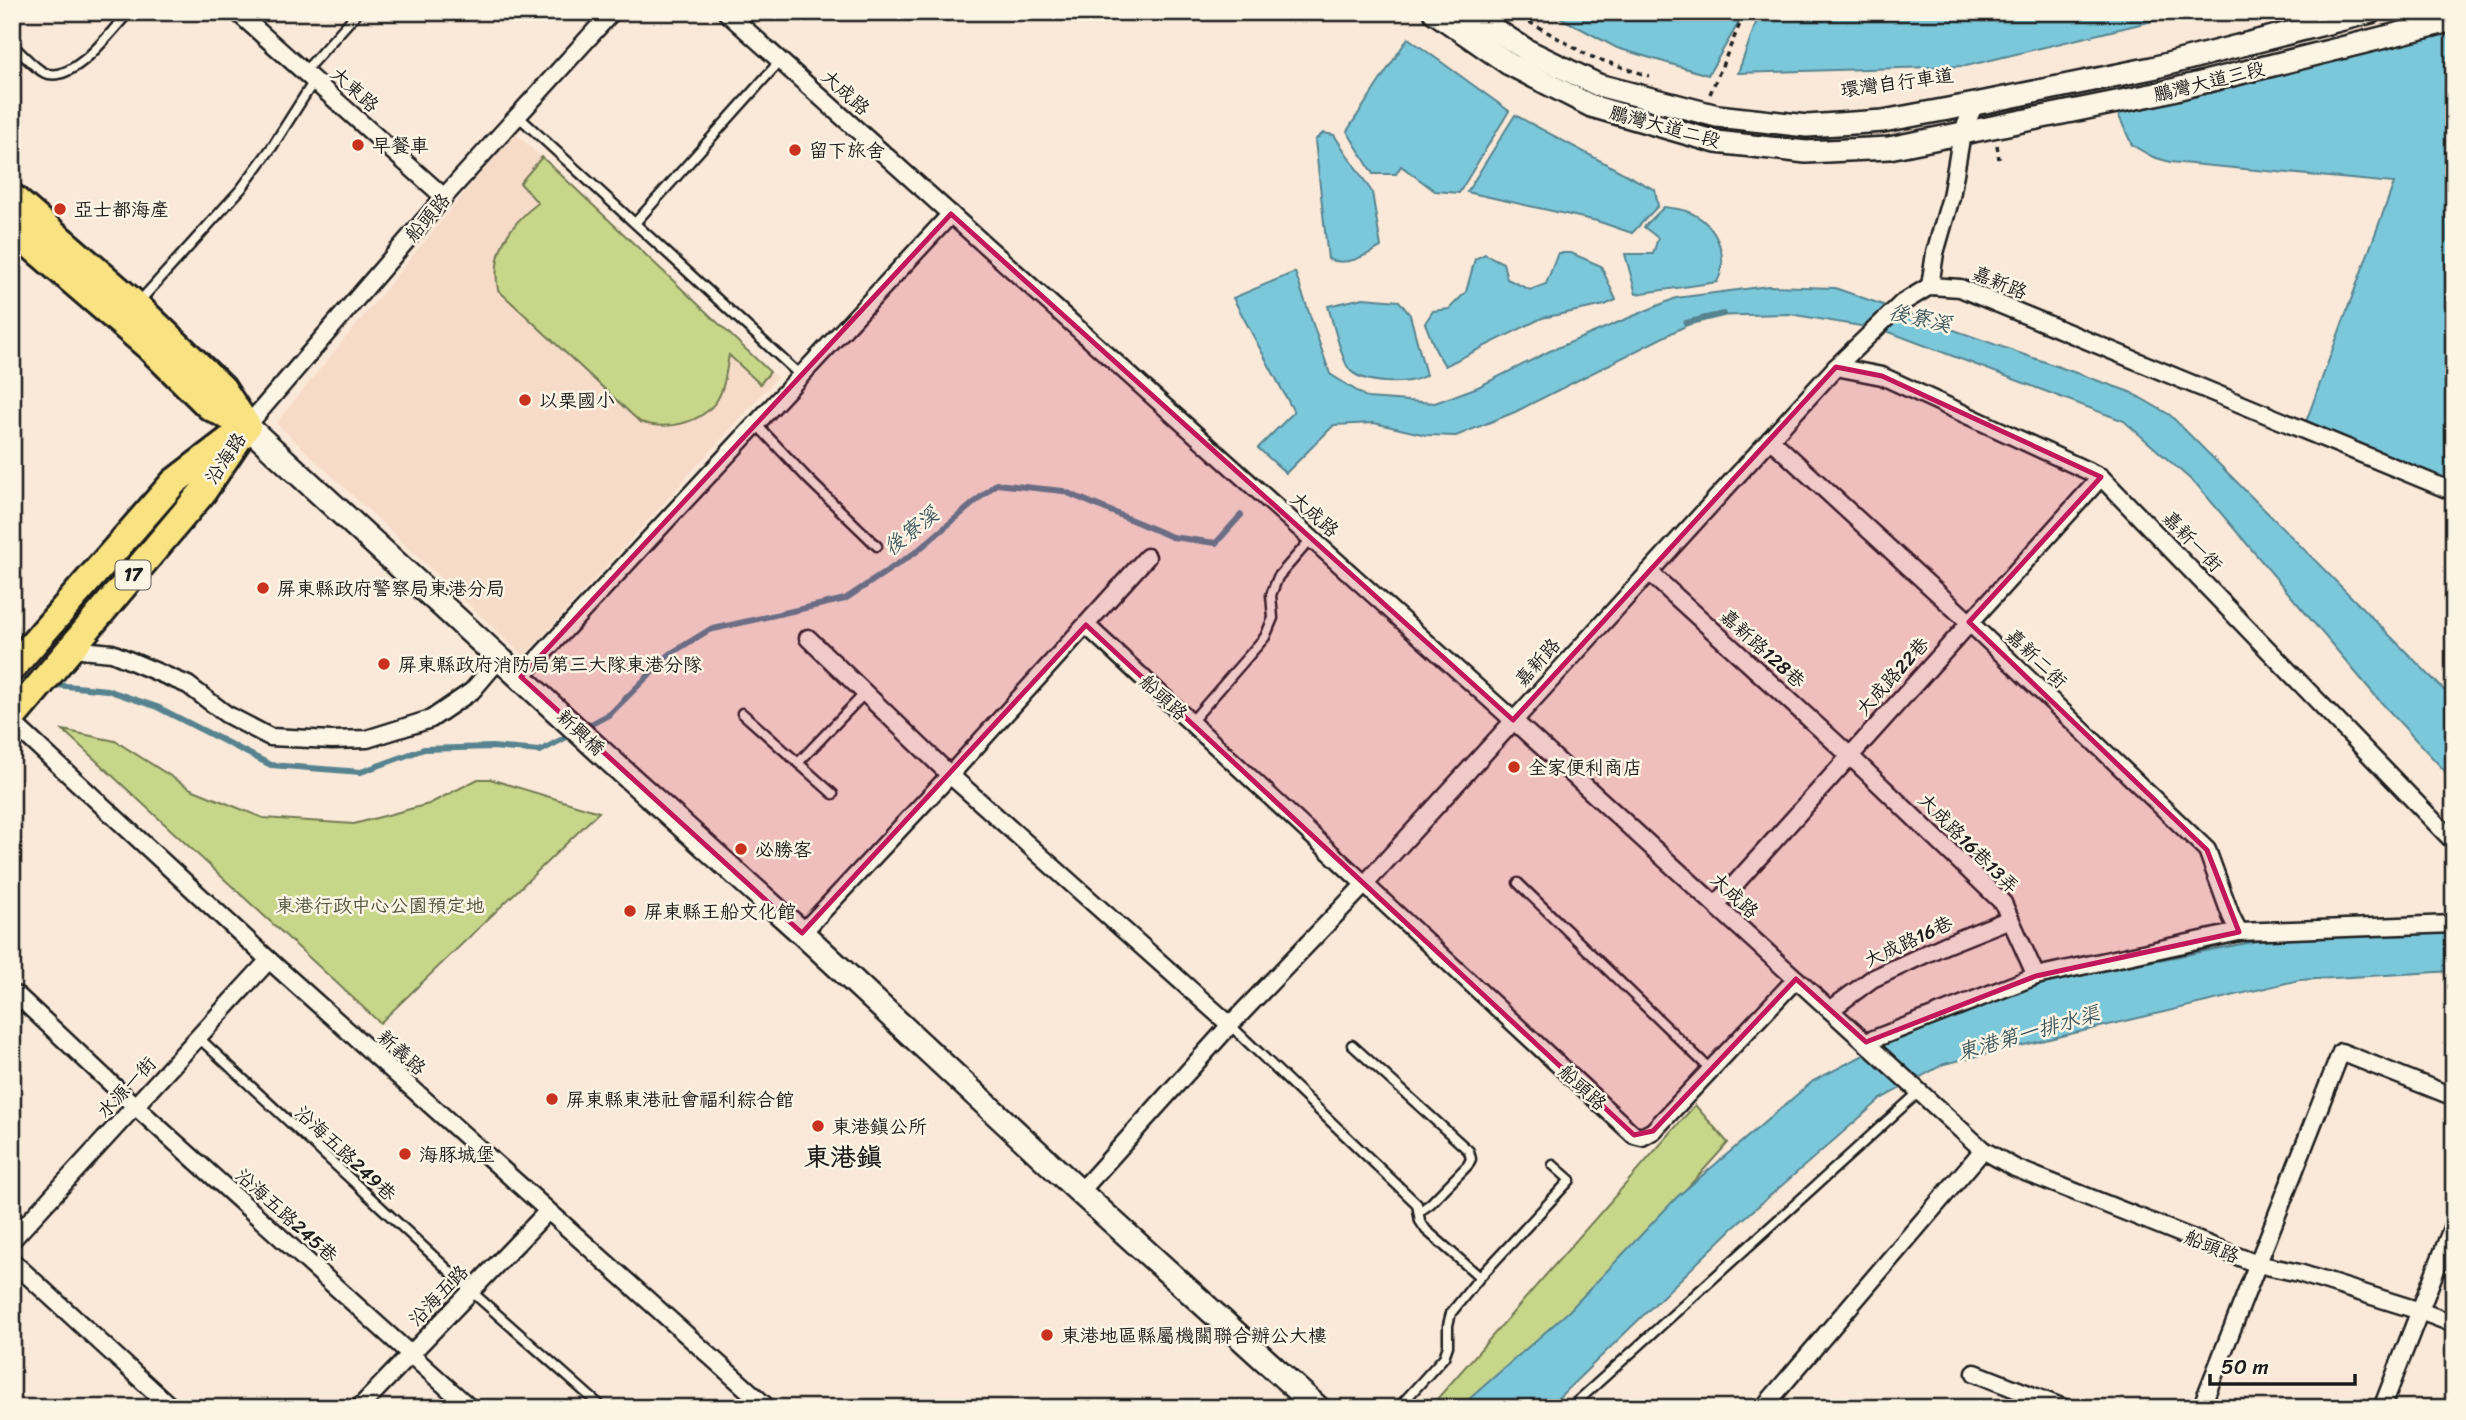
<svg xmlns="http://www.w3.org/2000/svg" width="2466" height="1420" font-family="Sriracha,'LXGW WenKai TC',sans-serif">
	<rect width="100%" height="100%" fill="#fae9d8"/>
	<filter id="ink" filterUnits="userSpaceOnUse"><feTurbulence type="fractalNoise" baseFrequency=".0143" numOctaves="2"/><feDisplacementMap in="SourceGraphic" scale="14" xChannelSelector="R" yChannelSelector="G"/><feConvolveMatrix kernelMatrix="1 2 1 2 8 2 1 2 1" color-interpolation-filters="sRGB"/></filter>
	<g filter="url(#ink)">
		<polygon fill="#f7dbc9" points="514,132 777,378 524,657 276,423"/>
		<g fill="#c8d68a" stroke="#727953" stroke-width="2">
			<path d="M542,157L770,372L760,384L729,355C726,370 725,390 715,403C698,425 665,430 640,422L498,290C491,252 509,225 538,203L520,183Z"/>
			<polygon points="63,730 115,741 191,789 263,818 354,824 429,804 478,779 490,779 599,812 380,1023"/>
			<polygon points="1695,1105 1728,1143 1558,1331 1468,1408 1429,1408"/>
		</g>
		<g fill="#7cc8db" stroke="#56838f" stroke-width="2">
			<polygon points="1550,12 1745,12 1708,75 1617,48"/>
			<polygon points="1760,12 2190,12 1966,66 1738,73"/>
			<polygon points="2454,18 2454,492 2303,430 2394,183 2170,162 2153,157 2132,145 2113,103"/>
			<polygon points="1408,38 1509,111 1459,193 1435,191 1401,166 1396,174 1373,174 1347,131"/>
			<polygon points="1515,115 1655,190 1658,206 1632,233 1597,221 1467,192"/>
			<path d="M1323,133L1334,135L1372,192L1381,247C1365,256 1346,267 1328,259L1315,140Z"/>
			<path d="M1664,207C1671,208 1679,209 1686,211C1715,221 1731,256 1717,282L1636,294L1625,254H1653L1658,238L1644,227Z"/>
			<polygon points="1558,253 1571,253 1601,266 1616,300 1605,305 1542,318 1445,366 1436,351 1425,323 1433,311 1449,309 1466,292 1475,259 1485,254 1503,263 1507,279 1530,290 1546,284"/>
			<polygon points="1295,272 1330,374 1368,398 1435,403 1478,387 1550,351 1676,298 1768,286 1835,288 2130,392 2170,415 2454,700 2454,781 2379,700 2198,486 2124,421 1884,330 1790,314 1705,316 1515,412 1456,436 1426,435 1374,423 1334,425 1286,473 1258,448 1294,412 1233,298"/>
			<path d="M1363,298L1399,301L1410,315L1426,375C1411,386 1362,385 1349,369C1342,361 1332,319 1328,306Z"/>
			<polygon points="2454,929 2454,971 2299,980 1944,1064 1881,1099 1733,1228 1548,1408 1459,1408 1568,1312 1677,1197 1813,1081 1901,1036 2045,982 2303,932"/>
		</g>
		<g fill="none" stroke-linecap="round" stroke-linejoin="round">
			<g stroke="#56838f" stroke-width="6">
				<polyline points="1686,323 1723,314"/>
				<polyline points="56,685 107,690 157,707 271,765 361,772 424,749 492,747 540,751 574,733"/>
				<polyline points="584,728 610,714 670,654 709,630 845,599 916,552 996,484 1063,491 1172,537 1216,543 1241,515"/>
			</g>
			<defs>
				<g id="service">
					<path d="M12,45C22,53 34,68 45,73C74,84 111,31 129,12"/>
					<polyline points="304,72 358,12"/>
					<polyline points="518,116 801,376"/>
					<polyline points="635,223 780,61"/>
					<polyline points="138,303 241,189 272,147 314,81"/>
					<polyline points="756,424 809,480 877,546"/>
					<polyline points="742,713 833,794"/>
					<polyline points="1191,722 1265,637 1273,618 1271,595 1278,577 1311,539"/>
					<polyline points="798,763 865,693"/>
					<polyline points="1518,883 1711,1070"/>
					<polyline points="1230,1025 1417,1204 1420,1221 1426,1230 1480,1277"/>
					<polyline points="199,1038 471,1291 603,1408"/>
					<polyline points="1352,1045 1469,1151 1471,1159 1468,1165 1430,1204 1420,1211"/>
					<polyline points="1398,1408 1444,1357 1448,1346 1448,1325 1451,1313 1480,1277 1570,1180 1553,1165"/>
					<polyline points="1570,1408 1919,1092"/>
				</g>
				<g id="minor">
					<polyline points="237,12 444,197"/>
					<polyline points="726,12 1513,720 1983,1150 2015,1168 2257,1264 2299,1273 2420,1311 2454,1324"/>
					<polyline points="1930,286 1935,253 1951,197 1962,133 1975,104"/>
					<polyline points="1836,367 1882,376 2101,477 2454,842"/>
					<polyline points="247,426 444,197 612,12"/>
					<polyline points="1770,439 1969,622 2207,850 2231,916 2239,932"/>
					<polyline points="1649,572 1849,755 2003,903 2036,976"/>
					<polyline points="1086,625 1634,1135 1642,1137 1653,1131 1796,979"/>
					<polyline points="808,638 950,775 1230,1025"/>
					<polyline points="71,649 112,653 188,685 226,714 270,737 332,740 367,739 431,719 472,691 500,658"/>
					<polyline points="521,677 951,214"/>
					<polyline points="12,722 269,960 768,1408"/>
					<polyline points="1716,905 2101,477"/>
					<polyline points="802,933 950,775 1147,557"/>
					<polyline points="12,994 18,996 136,1107 470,1408"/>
					<polyline points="1830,1010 1872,979 1945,945 2010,919"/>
					<polyline points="1866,1042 2036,976 2239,932 2454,924"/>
					<polyline points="1080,1192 1230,1025 1365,884 1836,367 1902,303 1930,286 1960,288 2454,492"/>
					<polyline points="12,1240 269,960"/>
					<polyline points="12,1261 172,1408"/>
					<polyline points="1975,1373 2064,1408"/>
					<polyline points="359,1408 547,1212"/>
					<polyline points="1763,1408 1983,1150"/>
					<polyline points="2201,1408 2341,1052 2454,1097"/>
					<polyline points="2382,1408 2454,1223"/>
				</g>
				<g id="tertiary">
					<polyline points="1434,12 1509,64 1591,106 1716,142 1806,152 1889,148 2156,94 2454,20"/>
					<polyline points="1468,12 1528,51 1598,85 1717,116 1807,126 1883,121 1975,104 2152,68 2371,12"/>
				</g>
				<polyline id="secondary" points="247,426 612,762 802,933 1080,1192 1318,1408"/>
				<g id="primary">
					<polyline points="12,197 136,305 222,388 247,426"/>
					<polyline points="12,229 149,347 209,406 243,424"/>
					<polyline points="12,668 174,482 229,440"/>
					<polyline points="12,718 202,493 247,426"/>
				</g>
			</defs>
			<use href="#service" stroke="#1c1c1c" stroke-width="13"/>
			<use href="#minor" stroke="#1c1c1c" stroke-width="21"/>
			<use href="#tertiary" stroke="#1c1c1c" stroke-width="26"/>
			<use href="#secondary" stroke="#1c1c1c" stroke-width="28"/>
			<use href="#primary" stroke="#1c1c1c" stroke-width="32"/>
			<g stroke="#1c1c1c" stroke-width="3.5" stroke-dasharray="5 5" stroke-linecap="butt">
				<polyline points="1512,12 1589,56 1649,76"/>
				<polyline points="1710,94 1745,12"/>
				<polyline points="1997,145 1999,159"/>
			</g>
			<use href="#service" stroke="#fcf5e5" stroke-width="8"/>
			<use href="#minor" stroke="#fcf5e5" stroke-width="16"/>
			<use href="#tertiary" stroke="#fcf5e5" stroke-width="21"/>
			<use href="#secondary" stroke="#fcf5e5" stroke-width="23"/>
			<use href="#primary" stroke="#f8e281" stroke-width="26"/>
		</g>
	</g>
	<path fill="#c2185b" fill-opacity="0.2" stroke="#c2185b" stroke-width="5" stroke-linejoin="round" d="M951,214L1513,720L1836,367L1882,376L2101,477L1969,622L2207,850L2239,932L2036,976L1866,1042L1796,979L1653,1131L1634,1135L1086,625L802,933L521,677Z"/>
	<g fill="#c8321e" stroke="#fcf5e5" stroke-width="2.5">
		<circle cx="358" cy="145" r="7"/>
		<circle cx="795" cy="150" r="7"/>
		<circle cx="60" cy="209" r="7"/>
		<circle cx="525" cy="400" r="7"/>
		<circle cx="263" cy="588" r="7"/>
		<circle cx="384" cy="664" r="7"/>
		<circle cx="1514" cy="767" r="7"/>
		<circle cx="741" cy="849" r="7"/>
		<circle cx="630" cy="911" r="7"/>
		<circle cx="552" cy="1099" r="7"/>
		<circle cx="818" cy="1126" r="7"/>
		<circle cx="405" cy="1154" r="7"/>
		<circle cx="1047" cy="1335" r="7"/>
	</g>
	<g text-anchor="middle" stroke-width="5" stroke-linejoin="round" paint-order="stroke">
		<rect fill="#fcf5e5" stroke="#5f5d58" stroke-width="2" x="115.5" y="560.5" width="35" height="29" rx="5"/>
		<g font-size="18" font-weight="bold" fill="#1c1c1c">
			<text x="133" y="581">17</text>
		</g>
		<g font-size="19" fill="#1c1c1c" stroke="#fcf5e5">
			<text transform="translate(2209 81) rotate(-14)" y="7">鵬灣大道三段</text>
			<text transform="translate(1897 82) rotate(-8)" y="7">環灣自行車道</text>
			<text transform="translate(355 89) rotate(42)" y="7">大東路</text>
			<text transform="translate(846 92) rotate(42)" y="7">大成路</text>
			<text transform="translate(1665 126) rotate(15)" y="7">鵬灣大道二段</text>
			<text transform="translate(427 217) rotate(-49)" y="7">船頭路</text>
			<text transform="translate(2000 282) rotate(22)" y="7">嘉新路</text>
			<text transform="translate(225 458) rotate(-56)" y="7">沿海路</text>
			<text transform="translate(1315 514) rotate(42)" y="7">大成路</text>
			<text transform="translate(2193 541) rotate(46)" y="7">嘉新一街</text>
			<text transform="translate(1763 648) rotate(42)" y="7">嘉新路128巷</text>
			<text transform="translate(2037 658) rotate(44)" y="7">嘉新二街</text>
			<text transform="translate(1537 662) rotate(-48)" y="7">嘉新路</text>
			<text transform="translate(1892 676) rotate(-48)" y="7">大成路22巷</text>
			<text transform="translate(1164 697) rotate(43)" y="7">船頭路</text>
			<text transform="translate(581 732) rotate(43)" y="7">新興橋</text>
			<text transform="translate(1969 843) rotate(45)" y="7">大成路16巷13弄</text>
			<text transform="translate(1735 895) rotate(43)" y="7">大成路</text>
			<text transform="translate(1908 941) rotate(-25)" y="7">大成路16巷</text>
			<text transform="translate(402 1052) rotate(42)" y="7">新義路</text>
			<text transform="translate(126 1087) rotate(-47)" y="7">水源一街</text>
			<text transform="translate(1583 1087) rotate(43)" y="7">船頭路</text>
			<text transform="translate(346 1153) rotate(43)" y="7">沿海五路249巷</text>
			<text transform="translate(287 1215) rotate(42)" y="7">沿海五路245巷</text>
			<text transform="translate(2212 1246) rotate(22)" y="7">船頭路</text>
			<text transform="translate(438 1295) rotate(-46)" y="7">沿海五路</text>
		</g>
		<g font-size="19" fill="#1c1c1c" stroke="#fcf5e5" text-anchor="start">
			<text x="372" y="152">早餐車</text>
			<text x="809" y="157">留下旅舍</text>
			<text x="74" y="216">亞士都海產</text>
			<text x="539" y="407">以栗國小</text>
			<text x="277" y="595">屏東縣政府警察局東港分局</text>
			<text x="398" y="671">屏東縣政府消防局第三大隊東港分隊</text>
			<text x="1528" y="774">全家便利商店</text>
			<text x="755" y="856">必勝客</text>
			<text x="644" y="918">屏東縣王船文化館</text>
			<text x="566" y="1106">屏東縣東港社會福利綜合館</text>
			<text x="832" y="1133">東港鎮公所</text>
			<text x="419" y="1161">海豚城堡</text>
			<text x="1061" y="1342">東港地區縣屬機關聯合辦公大樓</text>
		</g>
		<g font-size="19" fill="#50543d" stroke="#fcf5e5">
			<text x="380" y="912">東港行政中心公園預定地</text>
		</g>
		<g font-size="21" font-style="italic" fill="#3e585f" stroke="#fcf5e5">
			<text transform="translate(1920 318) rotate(13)" y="7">後寮溪</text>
			<text transform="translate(911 531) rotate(-38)" y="7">後寮溪</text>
			<text transform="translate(2028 1033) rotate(-16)" y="7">東港第一排水渠</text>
		</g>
		<g font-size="26" font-weight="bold" fill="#1c1c1c" stroke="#fcf5e5">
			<text x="843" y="1166">東港鎮</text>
		</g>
	</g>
	<rect width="2466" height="1420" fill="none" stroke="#fcf5e5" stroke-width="42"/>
	<rect x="21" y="21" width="2424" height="1378" fill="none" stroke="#1c1c1c" stroke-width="2.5" filter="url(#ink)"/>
	<path d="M2210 1374v10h145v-10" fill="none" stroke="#1c1c1c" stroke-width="3.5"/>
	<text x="2221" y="1374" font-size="21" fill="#1c1c1c" stroke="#fcf5e5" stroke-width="5" paint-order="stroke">50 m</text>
</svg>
